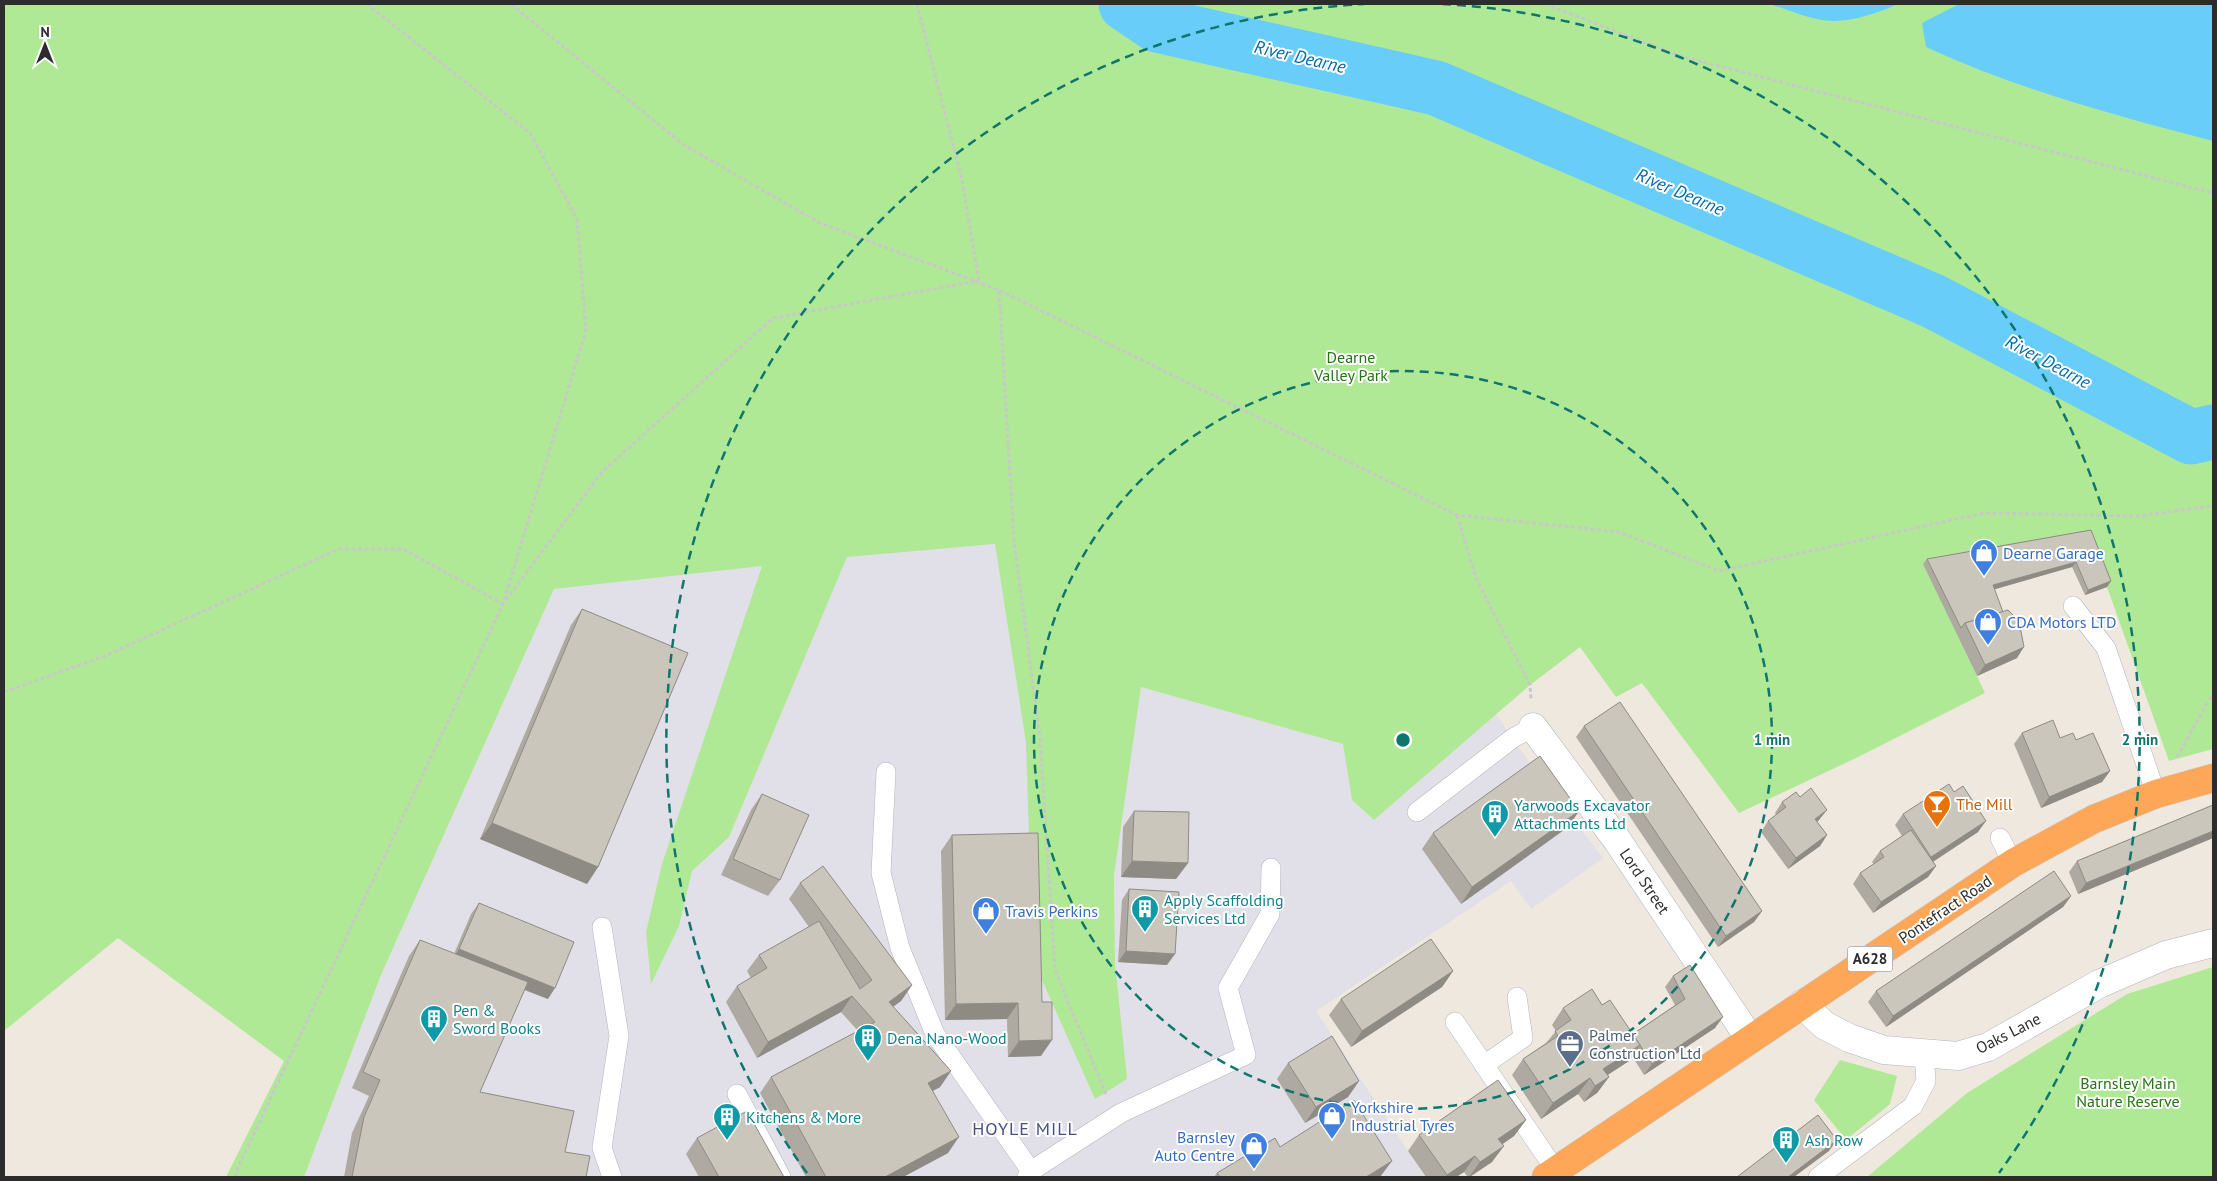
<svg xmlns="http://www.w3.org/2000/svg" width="2217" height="1181" font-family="'PT Sans',sans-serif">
	<rect width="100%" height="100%" fill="#efe8de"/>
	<polygon fill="#e1dfe7" points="995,544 1026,743 1115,963 1114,876 1141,687 1344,744 1352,800 1374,820 1496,714 1531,765 1603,858 1531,909 1511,881 1316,1011 1425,1177 304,1177 381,975 554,589 847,556"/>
	<g fill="#b0e996">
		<polygon points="4,4 2213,4 2213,749 2169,761 2107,587 2086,536 1924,564 1985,693 1856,758 1739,813 1642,683 1616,697 1580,647 1530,685 1374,820 1352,800 1343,744 1141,687 1114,876 1115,963 1127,1079 1095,1099 1033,960 1026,743 995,544 847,557 729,837 692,871 679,926 651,984 646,932 662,864 762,566 554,589 381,975 304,1177 226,1177 284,1061 118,938 4,1031"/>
		<polygon points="2213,967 2213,1177 1867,1177 1967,1093 2127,994"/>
		<polygon points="1840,1060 1897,1076 1890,1104 1846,1140 1814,1100"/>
	</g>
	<g fill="#69cdf9">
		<path d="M1769,4H1898C1875,14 1848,24 1822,20C1804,17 1786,9 1769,4Z"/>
		<path d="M1959,4H2213V141C2116,116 2017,89 1926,47L1922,23Z"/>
	</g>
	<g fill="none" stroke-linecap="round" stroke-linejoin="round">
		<polyline stroke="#69cdf9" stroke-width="55" points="1126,4 1157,25 1436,88 1933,301 2191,437 2213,432"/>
		<defs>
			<g id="lane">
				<polyline points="2073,606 2106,648 2156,794"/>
				<polyline points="886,772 881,873 900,948 935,1034 1031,1171"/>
				<polyline points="1417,812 1513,738 1533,727"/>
				<polyline points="2000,838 2013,863"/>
				<polyline points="602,927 619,1036 602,1148 612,1177"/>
				<polyline points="1455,1022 1556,1171"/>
				<polyline points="1484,1065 1523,1038 1517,997"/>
				<polyline points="737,1094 781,1177"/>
				<polyline points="1027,1177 1031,1171 1121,1113 1246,1055 1228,988 1270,914 1271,868"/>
				<polyline points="1818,1177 1913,1106 1926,1081 1924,1055"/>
			</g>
			<polyline id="street" points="1533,727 1617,840 1750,1039"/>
			<polyline id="secondary" points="1802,1004 1824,1025 1849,1038 1884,1050 1958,1056 1988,1047 2099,984 2166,955 2213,943"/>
			<polyline id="highway" points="1546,1177 2013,863 2094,819 2156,794 2213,778"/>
		</defs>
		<use href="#lane" stroke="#b2b4c1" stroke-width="20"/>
		<use href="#street" stroke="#b2b4c1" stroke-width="29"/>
		<use href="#secondary" stroke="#b2b4c1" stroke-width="29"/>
		<use href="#highway" stroke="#c8c8c8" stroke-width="29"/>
		<g stroke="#c8c8c8" stroke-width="3" stroke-dasharray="4 2.5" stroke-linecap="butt">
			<polyline points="511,4 684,145 820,223 999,290 1457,515 1619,532 1719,571 1984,513 2138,516 2213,506"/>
			<polyline points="917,4 962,180 979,281"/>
			<polyline points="1545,4 1680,56 2213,193"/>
			<polyline points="999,291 1014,542 1040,738 1055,970 1106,1094"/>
			<polyline points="1457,515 1476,578 1530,685 1531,699"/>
			<polyline points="506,600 602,472 773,318 978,281"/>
			<polyline points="4,692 105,656 339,549 403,549 503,604"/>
			<polyline points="2177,757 2213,693"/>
			<polyline points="236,1177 236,1172 503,604 586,330 577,219 530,133 367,4"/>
		</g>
		<use href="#lane" stroke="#fff" stroke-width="19"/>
		<use href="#street" stroke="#fff" stroke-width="28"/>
		<use href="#secondary" stroke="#fff" stroke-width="28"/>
		<use href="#highway" stroke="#ffa759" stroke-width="28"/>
	</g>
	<g fill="#aeaaa2">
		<polygon points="2091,530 2111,581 2107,587 2085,595 2072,567 1994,589 2017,658 1977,676 1923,564 1927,559"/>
		<polygon points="582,609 598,867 587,884 480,839 571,625"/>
		<polygon points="1584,726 1762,911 1754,922 1718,947 1576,737"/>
		<polygon points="2022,733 2076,740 2110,771 2102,782 2041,808 2014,744"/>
		<polygon points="762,794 780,880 768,896 721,875 751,810"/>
		<polygon points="1782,802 1819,820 1817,822 1827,835 1820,846 1788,869 1761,832 1768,821 1776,815 1775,813"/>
		<polygon points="2213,805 2213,838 2078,894 2069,872 2077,861"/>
		<polygon points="1134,811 1188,863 1176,879 1121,877 1123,827"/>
		<polygon points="1579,811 1568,827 1461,904 1422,849 1433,833"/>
		<polygon points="1903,814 1978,832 1933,862 1936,866 1928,877 1873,913 1853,884 1860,873 1874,864 1872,862 1880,851 1902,836 1895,825"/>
		<polygon points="952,835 1041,1056 1008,1057 1007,1019 945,1020 941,851"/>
		<polygon points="800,883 912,985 901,1001 893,1007 951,1071 940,1087 933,1091 948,1153 903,1177 806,1177 760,1093 771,1077 858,1031 841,1012 757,1058 726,1002 737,986 751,978 747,971 759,955 809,927 789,899"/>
		<polygon points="1129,889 1167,965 1118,962 1122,900"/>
		<polygon points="2071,896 2063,907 1886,1027 1868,1002 1876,991"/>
		<polygon points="479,903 548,999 524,990 480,1092 565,1152 586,1177 344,1177 352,1133 369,1096 352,1088 409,956 420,940 454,954 471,914"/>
		<polygon points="1453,971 1442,987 1351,1047 1329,1015 1341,999"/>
		<polygon points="1673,976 1715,1028 1644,1075 1632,1056 1629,1061 1607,1075 1609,1077 1597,1093 1584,1102 1578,1094 1541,1119 1512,1075 1523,1059 1546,1043 1556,1031 1552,1025 1563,1008 1633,1034 1675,1005 1665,987"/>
		<polygon points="1288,1063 1359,1081 1348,1097 1305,1123 1277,1079"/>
		<polygon points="1526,1120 1514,1136 1502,1144 1492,1162 1470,1177 1468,1177 1464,1172 1456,1177 1426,1177 1408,1151 1419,1135"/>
		<polygon points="697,1138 784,1177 699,1177 686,1154"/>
		<polygon points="1280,1147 1381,1177 1214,1177 1217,1173"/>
	</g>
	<g fill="#8d8b84">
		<polygon points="2076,562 2072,567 1989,591 1993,585"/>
		<polygon points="2111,581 2107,587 2085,595 2088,590"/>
		<polygon points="2024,647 2017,658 1977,676 1985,665"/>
		<polygon points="2110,771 2102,782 2041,808 2049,797"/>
		<polygon points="1827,810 1819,820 1807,830 1815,819"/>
		<polygon points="1579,811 1568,827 1461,904 1472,887"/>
		<polygon points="1986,821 1978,832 1923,868 1931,857"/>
		<polygon points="492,823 598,867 587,884 480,839"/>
		<polygon points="2213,831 2213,838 2078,894 2086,883"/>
		<polygon points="1827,835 1820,846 1788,869 1796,858"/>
		<polygon points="1132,861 1188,863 1176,879 1121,877"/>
		<polygon points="1936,866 1928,877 1873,913 1881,902"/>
		<polygon points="2071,896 2063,907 1886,1027 1893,1016"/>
		<polygon points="1762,911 1754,922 1718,947 1726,936"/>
		<polygon points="459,949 555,988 548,999 452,960"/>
		<polygon points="1126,951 1175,954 1167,965 1118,962"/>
		<polygon points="1453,971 1442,987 1351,1047 1362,1031"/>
		<polygon points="912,985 901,1001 877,1018 889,1002"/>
		<polygon points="852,996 841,1012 757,1058 768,1042"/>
		<polygon points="1018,1003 1007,1019 945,1020 956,1004"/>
		<polygon points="1723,1017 1715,1028 1644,1075 1652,1064"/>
		<polygon points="1052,1040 1041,1056 1008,1057 1019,1041"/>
		<polygon points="1640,1045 1629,1061 1594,1084 1603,1069"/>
		<polygon points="951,1071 940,1087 917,1099 928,1083"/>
		<polygon points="1609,1077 1597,1093 1584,1102 1595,1086"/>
		<polygon points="1590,1078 1578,1094 1541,1119 1553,1103"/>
		<polygon points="1359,1081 1348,1097 1305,1123 1316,1107"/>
		<polygon points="1526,1120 1514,1136 1487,1155 1498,1139"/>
		<polygon points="959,1137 948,1153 903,1177 885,1177"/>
		<polygon points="1837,1140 1829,1151 1794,1177 1788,1177"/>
		<polygon points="1504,1146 1492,1162 1469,1177 1480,1162"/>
		<polygon points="1475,1156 1464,1172 1456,1177 1446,1177 1447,1175"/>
		<polygon points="1392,1161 1380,1177 1366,1177"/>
	</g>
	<g fill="#cac6bc" stroke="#8d8b84">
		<polygon points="2091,530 2111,581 2088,590 2076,562 1993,585 2003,612 1965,623 1961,628 1927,559"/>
		<polygon points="582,609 688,653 598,867 492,823"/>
		<polygon points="2008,610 2019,621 2024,647 1985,665 1965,623"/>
		<polygon points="1620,702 1762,911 1726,936 1584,726"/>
		<polygon points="2053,720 2060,738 2073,733 2076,740 2093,733 2110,771 2049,797 2022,733"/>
		<polygon points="1540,756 1579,811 1472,887 1433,833"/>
		<polygon points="1949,784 1954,792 1963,786 1986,821 1931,857 1903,814"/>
		<polygon points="1811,788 1827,810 1815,819 1827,835 1796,858 1768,821 1786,807 1782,802 1796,792 1800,797"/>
		<polygon points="762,794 809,815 780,880 733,859"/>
		<polygon points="2213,805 2213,831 2086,883 2077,861"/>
		<polygon points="1134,811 1189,812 1188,863 1132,861"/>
		<polygon points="1911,830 1936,866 1881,902 1860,873 1884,857 1880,851"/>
		<polygon points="1038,833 1042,1002 1052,1002 1052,1040 1019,1041 1018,1003 956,1004 952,835"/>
		<polygon points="823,866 912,985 889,1002 951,1071 928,1083 959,1137 885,1177 826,1177 771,1077 875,1022 852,996 768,1042 737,986 767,968 759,955 819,921 860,989 872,980 800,883"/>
		<polygon points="2054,871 2071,896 1893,1016 1876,991"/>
		<polygon points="1129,889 1179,892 1175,954 1126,951"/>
		<polygon points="479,903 574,942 555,988 459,949"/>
		<polygon points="1431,939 1453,971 1362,1031 1341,999"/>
		<polygon points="420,940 528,982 480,1092 574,1111 565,1152 590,1156 586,1177 352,1177 364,1117 380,1080 363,1072"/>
		<polygon points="1690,965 1723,1017 1652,1064 1633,1034 1685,999 1673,976"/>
		<polygon points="1592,989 1602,1005 1610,1000 1640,1045 1603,1069 1609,1077 1595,1086 1590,1078 1553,1103 1523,1059 1558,1036 1555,1031 1571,1020 1563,1008"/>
		<polygon points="1332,1036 1359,1081 1316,1107 1288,1063"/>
		<polygon points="1498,1080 1526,1120 1498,1139 1504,1146 1480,1162 1475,1156 1447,1175 1419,1135"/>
		<polygon points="1354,1100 1392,1161 1366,1177 1220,1177 1217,1173 1275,1138 1280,1147"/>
		<polygon points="747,1111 784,1177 719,1177 697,1138"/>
		<polygon points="1818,1115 1837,1140 1788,1177 1737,1177"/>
	</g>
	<g fill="none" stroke="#0f766e" stroke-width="2.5" stroke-dasharray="9 6">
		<circle cx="1403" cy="740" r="369"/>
		<path d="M807 1173A737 737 0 0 1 1364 4M1442 4A737 737 0 0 1 1999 1173"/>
	</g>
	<defs>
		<symbol id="shop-pin" viewBox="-11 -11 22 30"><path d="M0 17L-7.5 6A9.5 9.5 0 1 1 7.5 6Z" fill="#3f7fe0" stroke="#fff"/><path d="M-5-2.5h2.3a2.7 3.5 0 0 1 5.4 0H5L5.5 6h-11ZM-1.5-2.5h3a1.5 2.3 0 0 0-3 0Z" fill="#fff"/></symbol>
		<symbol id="bar-pin" viewBox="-11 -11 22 30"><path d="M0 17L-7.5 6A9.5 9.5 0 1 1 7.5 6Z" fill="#e8710a" stroke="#fff"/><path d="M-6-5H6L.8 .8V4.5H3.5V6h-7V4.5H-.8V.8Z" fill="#fff"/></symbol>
		<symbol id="building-pin" viewBox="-11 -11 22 30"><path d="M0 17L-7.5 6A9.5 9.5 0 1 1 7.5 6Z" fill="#0f9aa8" stroke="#fff"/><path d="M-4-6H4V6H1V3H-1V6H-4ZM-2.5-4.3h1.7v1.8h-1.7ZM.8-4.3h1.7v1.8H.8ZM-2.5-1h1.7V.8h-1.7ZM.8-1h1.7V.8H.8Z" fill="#fff"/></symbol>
		<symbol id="office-pin" viewBox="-11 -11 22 30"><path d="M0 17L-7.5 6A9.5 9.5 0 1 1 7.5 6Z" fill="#5c6f8a" stroke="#fff"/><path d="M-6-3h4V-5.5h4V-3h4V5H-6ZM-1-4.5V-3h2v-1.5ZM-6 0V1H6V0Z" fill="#fff"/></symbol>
	</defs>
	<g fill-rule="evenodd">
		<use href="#shop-pin" x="1968" y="537" width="32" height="43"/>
		<use href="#shop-pin" x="1972" y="606" width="32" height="43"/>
		<use href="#bar-pin" x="1921" y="788" width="32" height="43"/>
		<use href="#building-pin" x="1479" y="798" width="32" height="43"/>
		<use href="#building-pin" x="1129" y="893" width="32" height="43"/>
		<use href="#shop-pin" x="970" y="895" width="32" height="43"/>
		<use href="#building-pin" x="418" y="1003" width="32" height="43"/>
		<use href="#building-pin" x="852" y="1022" width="32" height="43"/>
		<use href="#office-pin" x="1554" y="1028" width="32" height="43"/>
		<use href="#shop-pin" x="1316" y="1100" width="32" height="43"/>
		<use href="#building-pin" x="711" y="1101" width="32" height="43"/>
		<use href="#building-pin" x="1770" y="1124" width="32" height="43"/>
		<use href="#shop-pin" x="1238" y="1130" width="32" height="43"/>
	</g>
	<g text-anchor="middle" stroke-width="4" stroke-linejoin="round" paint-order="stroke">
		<rect fill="#fff" stroke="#6b6b6b" stroke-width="1" x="1847.5" y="946.5" width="45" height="25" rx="4"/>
		<g font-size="15" font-weight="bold" fill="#2c2c2c">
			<text x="1870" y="964">A628</text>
		</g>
		<g font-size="16" fill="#257115" stroke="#fff">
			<text x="1351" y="363">Dearne<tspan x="1351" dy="18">Valley Park</tspan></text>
			<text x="2128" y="1089">Barnsley Main<tspan x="2128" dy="18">Nature Reserve</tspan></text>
		</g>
		<g font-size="16" fill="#366cbe" stroke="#fff" text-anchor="start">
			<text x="2003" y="559">Dearne Garage</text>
			<text x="2007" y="628">CDA Motors LTD</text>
			<text x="1005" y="917">Travis Perkins</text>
			<text x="1351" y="1113">Yorkshire<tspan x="1351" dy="18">Industrial Tyres</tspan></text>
			<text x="1235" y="1143" text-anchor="end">Barnsley<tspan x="1235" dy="18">Auto Centre</tspan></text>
		</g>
		<g font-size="16" fill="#c56008" stroke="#fff" text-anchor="start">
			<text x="1956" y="810">The Mill</text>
		</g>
		<g font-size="16" fill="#0d838f" stroke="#fff" text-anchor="start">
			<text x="1514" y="811">Yarwoods Excavator<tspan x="1514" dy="18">Attachments Ltd</tspan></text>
			<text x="1164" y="906">Apply Scaffolding<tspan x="1164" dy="18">Services Ltd</tspan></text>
			<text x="453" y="1016">Pen &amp;<tspan x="453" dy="18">Sword Books</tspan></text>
			<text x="887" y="1044">Dena Nano-Wood</text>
			<text x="746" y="1123">Kitchens &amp; More</text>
			<text x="1805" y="1146">Ash Row</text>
		</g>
		<g font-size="16" fill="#2c2c2c" stroke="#fff">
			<text transform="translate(1645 881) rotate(56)" y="6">Lord Street</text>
			<text transform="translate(1945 909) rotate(-34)" y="6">Pontefract Road</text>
			<text transform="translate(2008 1033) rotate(-27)" y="6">Oaks Lane</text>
		</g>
		<g font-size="16" fill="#4e5e75" stroke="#fff" text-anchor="start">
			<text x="1589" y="1041">Palmer<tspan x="1589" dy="18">Construction Ltd</tspan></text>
		</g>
		<g font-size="18" font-style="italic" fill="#026baa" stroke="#fff">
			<text transform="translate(1300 57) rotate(13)" y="6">River Dearne</text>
			<text transform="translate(1680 192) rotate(23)" y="6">River Dearne</text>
			<text transform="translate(2048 362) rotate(28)" y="6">River Dearne</text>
		</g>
		<g font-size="18" letter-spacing="1" fill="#485081" stroke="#fff">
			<text x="1025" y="1135">HOYLE MILL</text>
		</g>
	</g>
	<circle cx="1403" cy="740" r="8" fill="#0f766e" stroke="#fff" stroke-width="2.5"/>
	<g font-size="15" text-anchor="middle" font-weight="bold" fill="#0f766e" stroke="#fff" stroke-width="4" stroke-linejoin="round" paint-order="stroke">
		<text x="1772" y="745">1 min</text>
		<text x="2140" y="745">2 min</text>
	</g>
	<rect width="2217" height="1181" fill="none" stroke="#2c2c2c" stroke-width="10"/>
	<g transform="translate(45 45)" stroke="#ffffff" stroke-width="4" paint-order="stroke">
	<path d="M0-4L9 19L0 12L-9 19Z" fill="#2c2c2c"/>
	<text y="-8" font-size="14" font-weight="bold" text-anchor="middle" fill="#2c2c2c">N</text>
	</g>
</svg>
